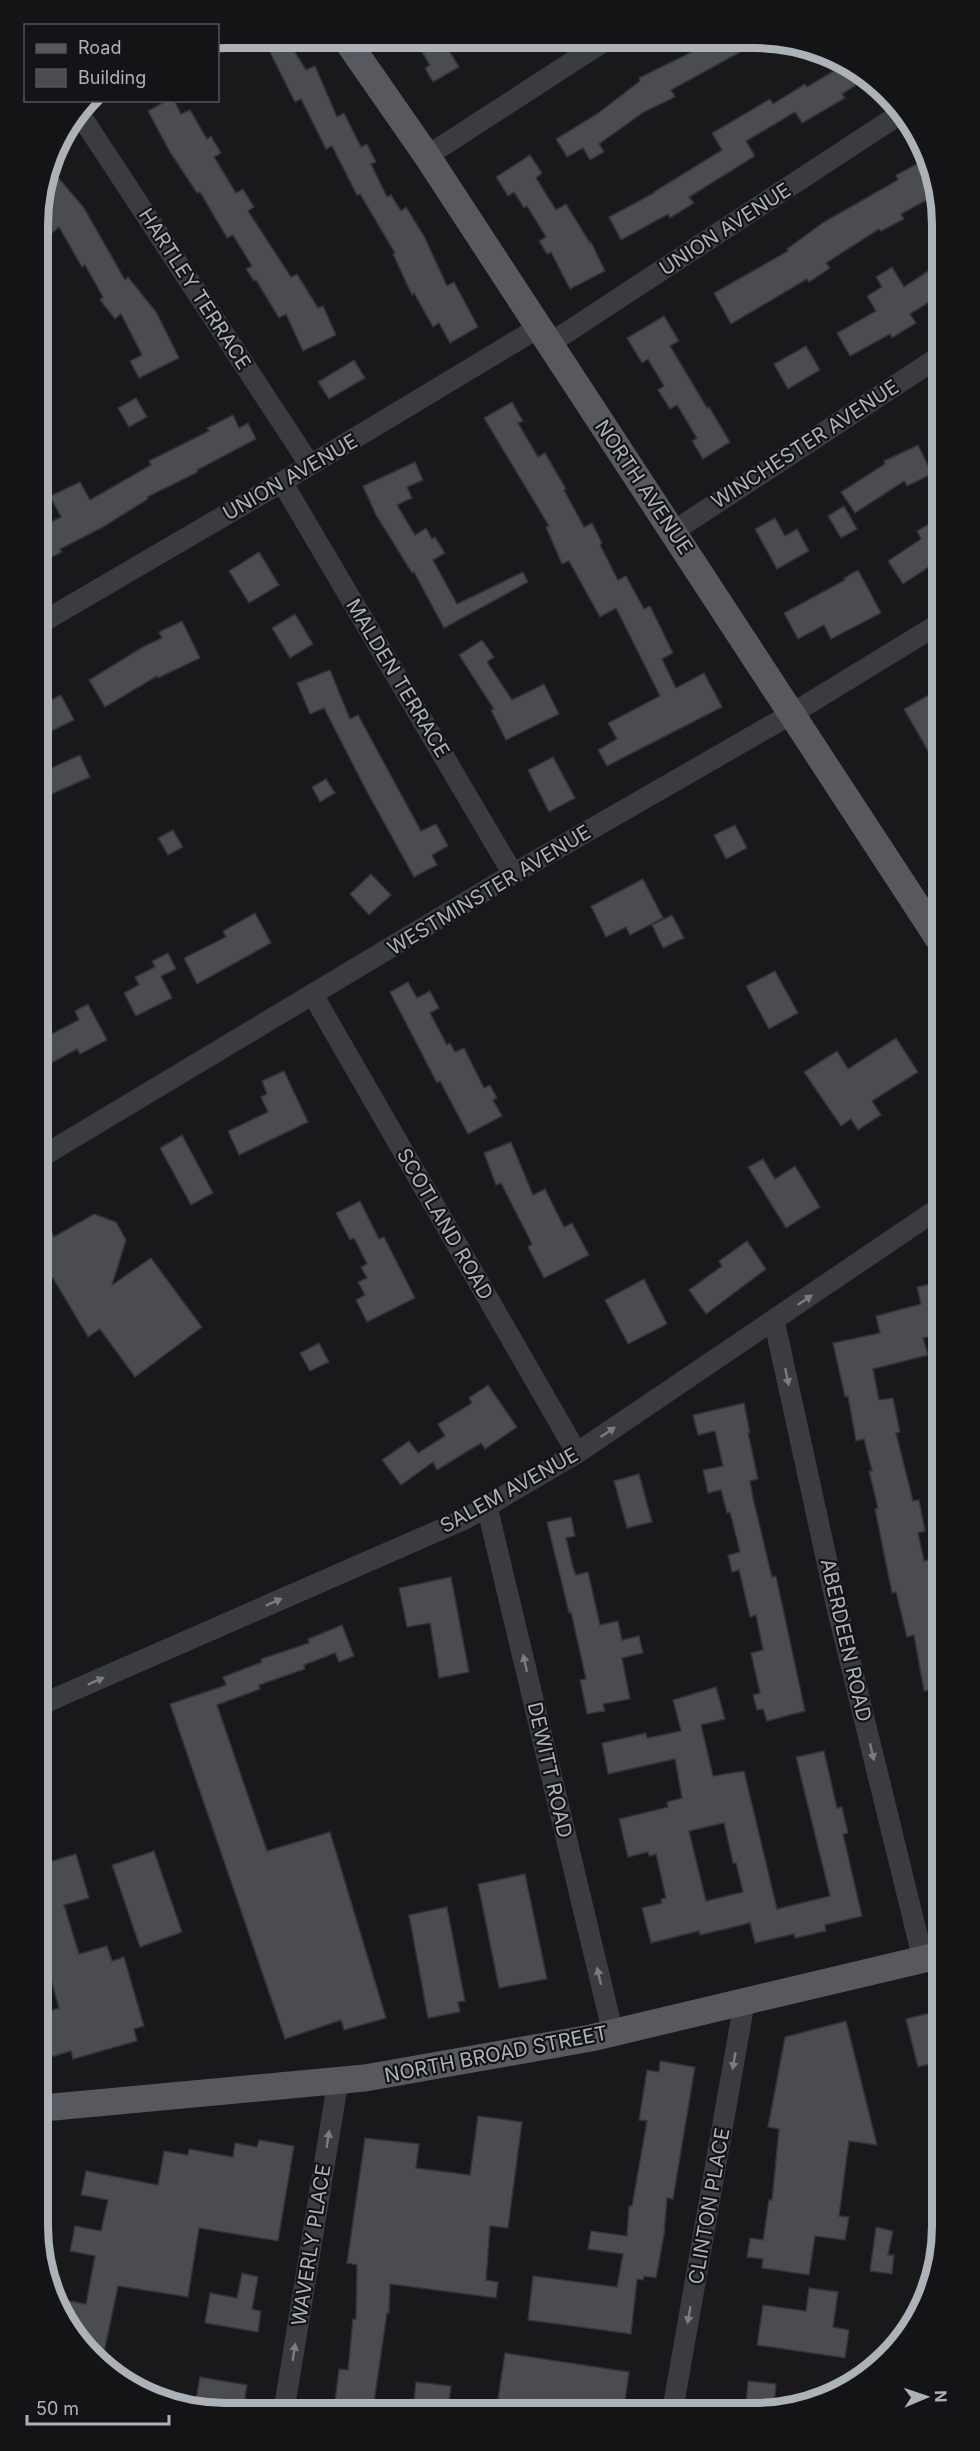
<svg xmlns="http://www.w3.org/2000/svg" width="980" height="2451" font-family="Inter,sans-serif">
	<rect width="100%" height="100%" fill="#19191b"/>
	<g fill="#4b4c50" stroke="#333437" stroke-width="1.5" fill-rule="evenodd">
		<polygon points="263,38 286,38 306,70 315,66 337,117 344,113 361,147 367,144 376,162 371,164 387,197 391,195 401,211 406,207 424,236 447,286 454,282 478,327 450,343 439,323 433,327 414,293 412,295 393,254 395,253 360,194 357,195 332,146 326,149 301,99 295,102"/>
		<polygon points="434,39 442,39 459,67 433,82 425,68 430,65 419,47"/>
		<polygon points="714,41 760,41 671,90 675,97 644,112 599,144 604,152 590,160 583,148 567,157 556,139 597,114 640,81 639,78"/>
		<polygon points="847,63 867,78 842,94 845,98 802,123 795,112 746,141 755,156 689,197 694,203 670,218 668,214 621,240 609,217 654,193 654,192 722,150 712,133 770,99 773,104 805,84 807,87"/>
		<polygon points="168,100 174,100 181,114 190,110 207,139 211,136 221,153 214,157 236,193 243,189 254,207 248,211 291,277 297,274 318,308 323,306 336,335 303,351 286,314 279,318 256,280 254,281 246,269 252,266 233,235 227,238 200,192 197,193 170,152 148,111"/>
		<polygon points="530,155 542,173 536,178 556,210 566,204 590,243 591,242 605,271 570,289 551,252 547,254 539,241 546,237 527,206 524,208 514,192 508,196 496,177"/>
		<polygon points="919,163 936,195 901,214 904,219 881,231 879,229 826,263 830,268 809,282 807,279 731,324 714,293 788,251 787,249 824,222 898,180 896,175"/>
		<polygon points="55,174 84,208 125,280 128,277 156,312 179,358 139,378 130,361 142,355 121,314 115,319 100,300 103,297 85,265 82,267 59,227 51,234 38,219 46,181"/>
		<polygon points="936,266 937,297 910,314 916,323 892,338 890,334 850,356 837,333 876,311 867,296 882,287 876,277 892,267 904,287"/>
		<polygon points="664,316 679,341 670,346 707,408 709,407 730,442 703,459 692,441 697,438 677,405 670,409 658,390 664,386 648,359 642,363 627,338"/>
		<polygon points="806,346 820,370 788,389 774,364"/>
		<polygon points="354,360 365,378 329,399 318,382"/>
		<polygon points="136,398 147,417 129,427 118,408"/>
		<polygon points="512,402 523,421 518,423 538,457 545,453 566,489 564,490 584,527 592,523 602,543 600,545 618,580 626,576 644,609 650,606 673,653 662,659 676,688 704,673 722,707 607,766 598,750 617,739 608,723 660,696 616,608 600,617 569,561 562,564 546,527 549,526 484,418"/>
		<polygon points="233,415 239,428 248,423 256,439 197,470 198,472 147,497 148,499 103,527 60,549 62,552 39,563 39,528 61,517 50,496 80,482 90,500 151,465 149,461 209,431 207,428"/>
		<polygon points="918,445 932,474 907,486 904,481 855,513 841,492 885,464 884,461"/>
		<polygon points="415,462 423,480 407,487 412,498 397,505 415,535 426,528 432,539 435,537 445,553 433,560 457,604 523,572 528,582 444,628 414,572 412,573 376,515 363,486"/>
		<polygon points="844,506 857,529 841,538 828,516"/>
		<polygon points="775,518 785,536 797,529 809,551 777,569 755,529"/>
		<polygon points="929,524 933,531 937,528 937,564 936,562 903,584 888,561 921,539 917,531"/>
		<polygon points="259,552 279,585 249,603 229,571"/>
		<polygon points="858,570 881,613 831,639 824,625 798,639 784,613 845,580 844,578"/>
		<polygon points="295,614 313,644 290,658 272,628"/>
		<polygon points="182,621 200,658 158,678 157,676 105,707 89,680 143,647 162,638 159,632"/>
		<polygon points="482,640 494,657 487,662 512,700 544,684 559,714 506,740 491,710 494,709 459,655"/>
		<polygon points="330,670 350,719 358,715 421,831 436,824 448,846 432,855 437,865 414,877 365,788 324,708 310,714 297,683"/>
		<polygon points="938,690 938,768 904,709"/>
		<polygon points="61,695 74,720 39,737 39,706"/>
		<polygon points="80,755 90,777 40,799 40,773"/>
		<polygon points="553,757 575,798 549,812 528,770"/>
		<polygon points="326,779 335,793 320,802 312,787"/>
		<polygon points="735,825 747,848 726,859 714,835"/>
		<polygon points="173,830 183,847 168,855 158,838"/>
		<polygon points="371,874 391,895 369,915 350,894"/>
		<polygon points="643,879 663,918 630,935 626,927 606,937 591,906"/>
		<polygon points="255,913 271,943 197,984 184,958 226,937 223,931"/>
		<polygon points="672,915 684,938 663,948 652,925"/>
		<polygon points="168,953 176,969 161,976 172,998 136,1016 124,993 139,985 135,977 155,967 152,961"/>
		<polygon points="775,971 798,1013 769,1029 746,986"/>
		<polygon points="408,982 417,998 430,991 439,1008 430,1013 447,1045 450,1043 455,1052 464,1048 484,1088 490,1085 497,1098 493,1100 502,1116 468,1134 440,1081 437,1083 390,992"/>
		<polygon points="88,1004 107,1040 80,1054 77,1049 40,1069 40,1040 79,1020 75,1011"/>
		<polygon points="896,1038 918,1072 872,1101 881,1115 858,1130 851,1119 841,1126 804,1072 837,1051 848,1069"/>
		<polygon points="284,1071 308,1122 239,1155 228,1131 268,1112 261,1097 267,1094 262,1081"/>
		<polygon points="182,1135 213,1193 191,1205 160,1148"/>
		<polygon points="511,1142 533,1195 545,1189 564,1227 572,1223 589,1255 544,1278 528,1247 532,1244 501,1183 496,1185 484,1153"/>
		<polygon points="763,1159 775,1179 795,1166 820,1207 786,1228 748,1167"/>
		<polygon points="360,1201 379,1239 384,1237 415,1298 367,1322 356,1300 365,1295 358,1282 367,1278 361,1267 367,1264 354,1238 350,1240 336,1213"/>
		<polygon points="41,1213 54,1237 94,1214 116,1222 126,1240 112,1285 151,1258 202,1327 135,1377 100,1329 88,1337 53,1278 41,1284"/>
		<polygon points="747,1241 766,1269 706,1314 689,1290 722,1266 719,1261"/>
		<polygon points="644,1279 667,1324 628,1344 605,1300"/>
		<polygon points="939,1282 940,1334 923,1338 928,1355 873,1369 879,1400 893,1398 900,1432 896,1433 913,1501 919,1500 925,1531 918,1533 924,1561 932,1559 940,1598 941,1688 924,1691 914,1635 907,1637 896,1592 892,1593 875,1509 878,1508 869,1471 872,1471 864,1439 856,1441 848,1396 845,1397 833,1343 880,1333 876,1316 921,1304 917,1287"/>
		<polygon points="319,1343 329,1362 310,1371 300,1353"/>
		<polygon points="488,1385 517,1427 485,1449 481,1443 437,1470 433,1462 401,1485 382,1460 409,1441 418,1453 445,1436 438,1424 472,1403 469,1398"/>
		<polygon points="744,1403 750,1433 748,1433 758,1479 750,1481 753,1498 772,1577 776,1576 805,1711 767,1721 763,1709 757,1710 753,1695 760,1693 751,1653 763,1650 756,1615 750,1617 739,1570 732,1572 728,1555 740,1552 730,1512 727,1513 721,1490 708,1493 703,1470 723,1466 715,1431 698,1435 693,1415"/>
		<polygon points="639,1474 652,1522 627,1528 614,1481"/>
		<polygon points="571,1517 575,1536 566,1538 573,1567 576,1575 588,1572 600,1625 618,1621 622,1640 639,1636 643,1653 622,1658 630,1699 603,1704 605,1711 587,1714 580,1680 586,1679 571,1612 569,1613 547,1522"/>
		<polygon points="451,1577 469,1672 439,1678 430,1623 407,1627 399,1588"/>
		<polygon points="342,1625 354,1656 339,1662 335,1653 304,1665 305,1669 259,1685 260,1689 217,1705 267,1851 330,1832 386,2018 344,2030 341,2020 285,2039 170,1704 226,1685 223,1677 262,1662 261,1659 309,1643 308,1639"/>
		<path d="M716,1687L725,1719L701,1725L713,1776L744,1771L777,1909L830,1896L796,1757L824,1751L837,1808L842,1807L848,1833L843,1834L862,1916L825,1925L826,1931L795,1938L794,1934L755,1943L750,1923L700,1935L699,1931L651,1943L642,1908L662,1903L661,1899L666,1898L656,1854L649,1856L648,1852L628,1857L619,1819L668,1807L667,1802L682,1798L675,1759L608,1774L602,1743L646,1733L647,1738L681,1731L673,1700ZM724,1823L733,1863H736L743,1892L706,1901L689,1831Z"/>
		<polygon points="154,1851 182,1932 140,1947 112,1865"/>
		<polygon points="76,1854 89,1898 64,1905 79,1954 107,1946 112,1961 124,1957 144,2026 134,2029 137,2041 73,2059 71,2051 51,2057 47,2043 43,2044 43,2013 59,2008 43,1952 43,1864"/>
		<polygon points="525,1874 547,1979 499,1988 478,1884"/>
		<polygon points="447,1907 465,2001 458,2002 460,2012 428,2018 409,1915"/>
		<polygon points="941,2010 942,2061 918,2067 906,2019"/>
		<polygon points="846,2021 877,2145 849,2141 839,2216 849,2217 845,2240 815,2236 809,2275 762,2268 763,2259 747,2257 750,2238 763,2240 769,2200 772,2200 779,2129 768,2127 785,2037"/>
		<polygon points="660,2061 695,2067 673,2199 667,2198 664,2235 656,2278 644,2276 643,2280 637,2279 631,2334 528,2320 533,2276 617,2287 623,2254 588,2249 591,2231 627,2236 629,2206 632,2206 647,2121 639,2120 647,2070 659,2072"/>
		<polygon points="478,2116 522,2122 508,2228 490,2226 486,2280 498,2282 496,2298 390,2284 389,2313 387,2313 373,2409 334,2409 339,2369 348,2370 353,2319 356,2319 357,2265 347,2263 365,2138 419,2144 416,2168 470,2175"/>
		<polygon points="259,2140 294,2146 278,2241 199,2228 188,2297 118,2286 101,2367 81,2343 84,2328 67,2325 58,2309 60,2299 86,2304 95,2256 70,2251 75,2226 101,2231 108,2200 81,2195 86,2171 158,2185 164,2151 188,2155 189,2149 233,2157 235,2143 257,2147"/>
		<polygon points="876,2227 893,2231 888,2255 894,2255 892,2274 870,2271"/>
		<polygon points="242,2273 258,2277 252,2309 261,2311 258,2332 205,2323 210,2293 237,2298"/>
		<polygon points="809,2288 838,2292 833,2327 849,2330 845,2358 757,2345 763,2305 806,2311"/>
		<polygon points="505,2353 629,2372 624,2408 564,2408 498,2399"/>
		<polygon points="200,2377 247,2385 243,2410 194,2410"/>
		<polygon points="748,2381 776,2384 774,2407 746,2407"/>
		<polygon points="416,2382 451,2386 448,2409 413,2409"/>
	</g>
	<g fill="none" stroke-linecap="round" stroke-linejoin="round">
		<g stroke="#3a3c3f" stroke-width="21">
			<polyline points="79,113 310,465"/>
			<polyline points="427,156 606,40"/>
			<polyline points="549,344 900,114"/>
			<polyline points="282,482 513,874"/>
			<polyline points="674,531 937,358"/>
			<polyline points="39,624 282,482 538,328"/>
			<polyline points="313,995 577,1453"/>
			<polyline points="41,1157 513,874 793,713 937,625"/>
			<polyline points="774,1320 838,1612 923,1959"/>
			<polyline points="487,1507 613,2033"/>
			<polyline points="42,1704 465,1519 577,1453 939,1208"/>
			<polyline points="673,2408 744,2004"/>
			<polyline points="284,2410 338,2081"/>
		</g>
		<g stroke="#57595e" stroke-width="27">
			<polyline points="345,38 427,156 938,938"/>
			<polyline points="43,2108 365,2078 591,2038 941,1955"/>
		</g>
	</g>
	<defs><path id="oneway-solid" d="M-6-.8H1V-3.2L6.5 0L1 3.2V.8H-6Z" transform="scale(1.5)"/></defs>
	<g fill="#797d82">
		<use href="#oneway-solid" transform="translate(805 1300) rotate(-34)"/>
		<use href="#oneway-solid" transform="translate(787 1377) rotate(78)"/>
		<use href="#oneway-solid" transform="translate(608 1432) rotate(-34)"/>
		<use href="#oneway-solid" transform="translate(274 1602) rotate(-24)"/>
		<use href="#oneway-solid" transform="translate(525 1663) rotate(-103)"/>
		<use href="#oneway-solid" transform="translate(96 1681) rotate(-24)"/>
		<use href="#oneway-solid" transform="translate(872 1752) rotate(77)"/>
		<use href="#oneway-solid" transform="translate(599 1976) rotate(-103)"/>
		<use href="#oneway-solid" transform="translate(734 2061) rotate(100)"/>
		<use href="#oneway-solid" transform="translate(328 2139) rotate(-81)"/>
		<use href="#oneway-solid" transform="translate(689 2315) rotate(100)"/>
		<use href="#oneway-solid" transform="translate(294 2352) rotate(-81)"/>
	</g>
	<g text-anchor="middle" stroke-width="4.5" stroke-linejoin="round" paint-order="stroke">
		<g font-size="20" fill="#adb2b9" stroke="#141416">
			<text transform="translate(725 229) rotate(-33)" y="7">UNION AVENUE</text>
			<text transform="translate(195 289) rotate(57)" y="7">HARTLEY TERRACE</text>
			<text transform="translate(805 444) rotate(-33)" y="7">WINCHESTER AVENUE</text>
			<text transform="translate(290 477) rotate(-30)" y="7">UNION AVENUE</text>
			<text transform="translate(644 487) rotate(56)" y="7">NORTH AVENUE</text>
			<text transform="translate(398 678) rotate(59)" y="7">MALDEN TERRACE</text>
			<text transform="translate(489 890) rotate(-31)" y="7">WESTMINSTER AVENUE</text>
			<text transform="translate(445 1224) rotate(60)" y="7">SCOTLAND ROAD</text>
			<text transform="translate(509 1490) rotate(-29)" y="7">SALEM AVENUE</text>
			<text transform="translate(846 1640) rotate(77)" y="7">ABERDEEN ROAD</text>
			<text transform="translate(550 1770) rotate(77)" y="7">DEWITT ROAD</text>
			<text transform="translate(496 2054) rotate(-11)" y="7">NORTH BROAD STREET</text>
			<text transform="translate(709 2206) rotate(-80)" y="7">CLINTON PLACE</text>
			<text transform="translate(311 2245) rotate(-81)" y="7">WAVERLY PLACE</text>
		</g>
	</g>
	<path d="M0 0H980V2451H0ZM225 48H755A177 177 0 0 1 932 225V2226A177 177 0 0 1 755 2403H225A177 177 0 0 1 48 2226V225A177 177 0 0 1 225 48Z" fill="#141416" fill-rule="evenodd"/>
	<path fill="none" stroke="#adb2b9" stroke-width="8" d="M225 48H755A177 177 0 0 1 932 225V2226A177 177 0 0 1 755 2403H225A177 177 0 0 1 48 2226V225A177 177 0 0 1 225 48Z"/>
	<rect x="24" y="24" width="195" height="78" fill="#141416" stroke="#515357" stroke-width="1.5"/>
	<rect x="36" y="44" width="30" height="9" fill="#57595e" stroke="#515357" stroke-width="1.5"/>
	<text x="78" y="54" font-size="18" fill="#adb2b9">Road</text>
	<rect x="36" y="69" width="30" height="18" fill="#4b4c50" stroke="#515357" stroke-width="1.5"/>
	<text x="78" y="84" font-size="18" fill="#adb2b9">Building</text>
	<g transform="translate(926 2397) rotate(88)" stroke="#141416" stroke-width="4.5" paint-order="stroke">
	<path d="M0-4.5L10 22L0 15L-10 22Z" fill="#adb2b9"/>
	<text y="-9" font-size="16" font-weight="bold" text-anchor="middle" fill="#adb2b9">N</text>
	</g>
	<path d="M27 2415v9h142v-9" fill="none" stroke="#adb2b9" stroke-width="3"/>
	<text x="36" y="2415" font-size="18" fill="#adb2b9" stroke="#141416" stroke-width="4.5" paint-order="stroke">50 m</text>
</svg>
